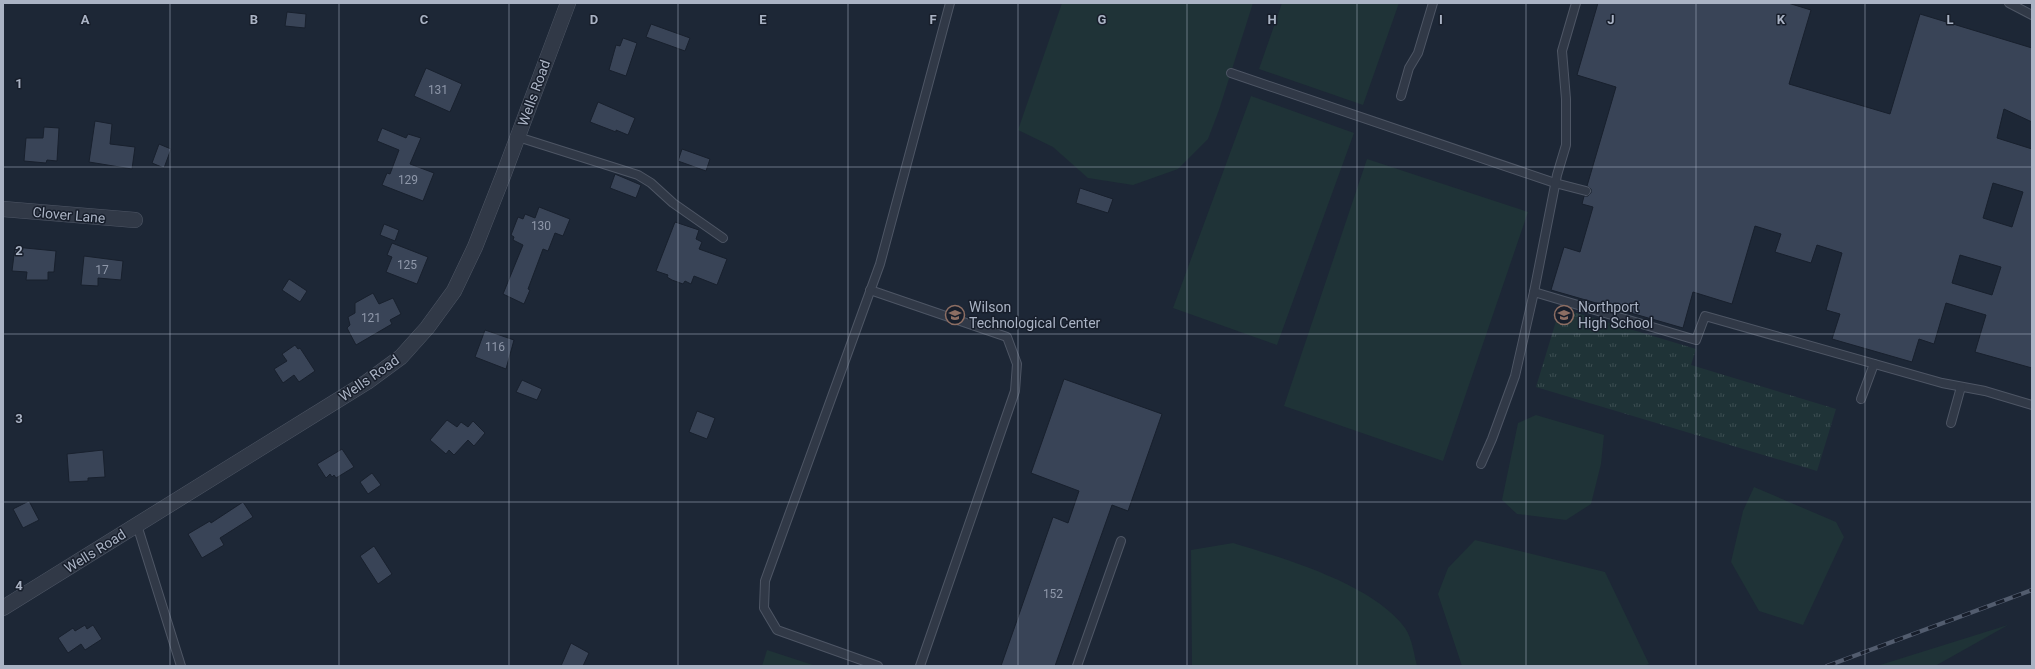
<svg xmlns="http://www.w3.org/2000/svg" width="2035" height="669" font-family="Roboto,sans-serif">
	<defs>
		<pattern id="park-tufts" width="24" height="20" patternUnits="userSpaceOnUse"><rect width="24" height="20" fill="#1f3337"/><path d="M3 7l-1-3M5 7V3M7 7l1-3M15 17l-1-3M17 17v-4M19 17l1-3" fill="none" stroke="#3d4e52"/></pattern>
	</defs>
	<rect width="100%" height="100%" fill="#1d2736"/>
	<g fill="#1f3337">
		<polygon points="1062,3 1253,3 1219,110 1208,139 1178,169 1133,185 1088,178 1053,147 1018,130"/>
		<polygon points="1282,3 1399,3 1363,105 1259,69"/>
		<polygon points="1251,96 1354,133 1277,345 1173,308"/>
		<polygon points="1367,159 1528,212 1443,461 1284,406"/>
		<polygon points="1536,415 1604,435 1601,464 1591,504 1566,520 1517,514 1502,500 1518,423"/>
		<polygon points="1754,487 1836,522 1844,537 1803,625 1759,611 1731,562 1743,511"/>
		<polygon points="1475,540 1605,572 1649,664 1644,666 1462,666 1438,594 1448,568"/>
		<path d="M1233,543C1283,558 1373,584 1405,628C1412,638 1414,654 1417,666H1192L1191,550Z"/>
		<polygon points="2008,625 1935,666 1877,666"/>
		<polygon points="767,650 816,666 762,666"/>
	</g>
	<polygon fill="url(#park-tufts)" points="1560,308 1696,349 1691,365 1836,409 1817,471 1536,387"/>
	<g fill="#394457" stroke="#18202d" fill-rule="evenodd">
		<path d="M1598,3H1788L1811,10L1789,84L1890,114L1920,14L2032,48V122L2004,109L1997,138L2032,149V368L1975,352L1986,315L1946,303L1934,344L1919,339L1912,362L1832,339L1840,314L1826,310L1842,253L1817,245L1811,263L1775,252L1781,234L1755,226L1732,304L1693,292L1683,328L1551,290L1564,247L1580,252L1593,207L1582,204L1584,196H1588L1591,193V189L1587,186L1616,87L1577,75ZM1993,183L2023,192L2012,227L1983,218ZM1960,255L2001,267L1992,295L1952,283Z"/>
		<polygon points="287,12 306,14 305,28 285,26"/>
		<polygon points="651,24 690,38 685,51 646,37"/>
		<polygon points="623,38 637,43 626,76 609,70 616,45 620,46"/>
		<polygon points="426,68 462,84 450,112 414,96"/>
		<polygon points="598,102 635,118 628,135 616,130 616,132 590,122"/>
		<polygon points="95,121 112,124 110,144 135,147 132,169 89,162"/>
		<polygon points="44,127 59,128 57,161 47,160 46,163 24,161 26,138 43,138"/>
		<polygon points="382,128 406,138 408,134 421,138 410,164 434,173 423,201 382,185 387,173 390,174 399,150 377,141"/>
		<polygon points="159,144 171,149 164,168 152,163"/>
		<polygon points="682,149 710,159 706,171 678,161"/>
		<polygon points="615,174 641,185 636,198 610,188"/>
		<polygon points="1080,188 1113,199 1108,213 1076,203"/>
		<polygon points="539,207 570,219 563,236 555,233 548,251 543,249 528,289 530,290 524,304 503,294 523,245 513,240 514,237 511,235 518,217 523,219 525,214 535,218"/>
		<polygon points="675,222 699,230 696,239 702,242 699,249 727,259 717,285 694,276 691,284 685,281 683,284 672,280 667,277 668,275 656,271"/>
		<polygon points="384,224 399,230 395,241 380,235"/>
		<polygon points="392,243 428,257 417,284 386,272 392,257 387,255"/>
		<polygon points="15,247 56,251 54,272 48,272 48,280 26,280 27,272 12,271"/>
		<polygon points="84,256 123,261 121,280 98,278 98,286 81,285"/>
		<polygon points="289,279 307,291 300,302 282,290"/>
		<polygon points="373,293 379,304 393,298 401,314 390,320 392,324 356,345 347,328 350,325 348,317 355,313 355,303"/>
		<polygon points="485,330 514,340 506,369 475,357"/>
		<polygon points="295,345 298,349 300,348 315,371 299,382 294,375 283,383 274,369 287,361 282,354"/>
		<polygon points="1064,379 1162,414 1128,511 1112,505 1055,666 1001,666 1053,517 1068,523 1079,491 1031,473"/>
		<polygon points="522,380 542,389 537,400 516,392"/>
		<polygon points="697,411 715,418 707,439 689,432"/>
		<polygon points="447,420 457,427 461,422 468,427 473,421 485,433 474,446 468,440 454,455 449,450 446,454 430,440"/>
		<polygon points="342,449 354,467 336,478 334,475 332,477 330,474 326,478 317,464"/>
		<polygon points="103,450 105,477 88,478 88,481 69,482 67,454"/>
		<polygon points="372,473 381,485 368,494 360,482"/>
		<polygon points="29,501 39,520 23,528 13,509"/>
		<polygon points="243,502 253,517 220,538 224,545 202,558 188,534 210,521 211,523"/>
		<polygon points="374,546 392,574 378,584 360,556"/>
		<polygon points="85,625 87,629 93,625 102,639 85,650 81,644 68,653 58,638 73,628 75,631"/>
		<polygon points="571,643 589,653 583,666 561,666"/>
	</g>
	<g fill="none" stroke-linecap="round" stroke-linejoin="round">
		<defs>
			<g id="service">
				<polyline points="2009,3 2032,15"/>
				<polyline points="1231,73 1555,183 1586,191"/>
				<polyline points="1401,96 1409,68 1418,53 1433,3"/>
				<polyline points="518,137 638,175 651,183 673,203 723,238"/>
				<polyline points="870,290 1007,337 1017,364 1015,391 920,666"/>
				<polyline points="1534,292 1696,340 1705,316 1942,383 1985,391 2032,405"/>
				<polyline points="1861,399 1874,364"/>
				<polyline points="1951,423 1961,387"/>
				<polyline points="1481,464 1492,439 1515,376 1534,292 1557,175 1566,145 1566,99 1562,51 1576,3"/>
				<polyline points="137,525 181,666"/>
				<polyline points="878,666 777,630 764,608 765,581 880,264 950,3"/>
				<polyline points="1077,666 1121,541"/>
			</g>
			<g id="minor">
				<polyline points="3,209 135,220"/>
				<polyline points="3,608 367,382 401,357 427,328 454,291 475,247 503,176 568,3"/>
			</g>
		</defs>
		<use href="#service" stroke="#4e5665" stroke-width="10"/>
		<use href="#minor" stroke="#4e5665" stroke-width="16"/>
		<use href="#service" stroke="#313947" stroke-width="8"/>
		<use href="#minor" stroke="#313947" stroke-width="15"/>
		<defs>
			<polyline id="rail" points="1827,666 2032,590"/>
		</defs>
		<use href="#rail" stroke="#525c6e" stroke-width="4.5"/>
		<use href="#rail" stroke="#171e2b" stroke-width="3" stroke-dasharray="9" stroke-linecap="butt"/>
	</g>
	<path fill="none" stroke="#aab3c4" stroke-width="1" stroke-opacity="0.55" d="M170,3V666M339,3V666M509,3V666M678,3V666M848,3V666M1018,3V666M1187,3V666M1357,3V666M1526,3V666M1696,3V666M1865,3V666M3,167H2032M3,334H2032M3,502H2032"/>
	<defs>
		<symbol id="school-ring" viewBox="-11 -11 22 22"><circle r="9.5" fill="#171e2b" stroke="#8d6e63" stroke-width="1.5"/><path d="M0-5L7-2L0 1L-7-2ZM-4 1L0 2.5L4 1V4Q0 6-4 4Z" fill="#8d6e63"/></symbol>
	</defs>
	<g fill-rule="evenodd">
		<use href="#school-ring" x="944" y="304" width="22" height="22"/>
		<use href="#school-ring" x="1553" y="304" width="22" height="22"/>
	</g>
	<g text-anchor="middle" stroke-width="3" stroke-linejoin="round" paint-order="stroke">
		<g font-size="12" fill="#8e97a9">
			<text x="438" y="94">131</text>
			<text x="408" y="184">129</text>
			<text x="541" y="230">130</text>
			<text x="407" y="269">125</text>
			<text x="102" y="274">17</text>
			<text x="371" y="322">121</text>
			<text x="495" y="351">116</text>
			<text x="1053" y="598">152</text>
		</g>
		<g font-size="14" fill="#aab3c4" stroke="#171e2b">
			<text transform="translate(534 93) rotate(-70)" y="5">Wells Road</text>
			<text transform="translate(69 215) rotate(5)" y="5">Clover Lane</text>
			<text transform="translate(369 378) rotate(-35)" y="5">Wells Road</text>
			<text transform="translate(95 551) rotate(-32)" y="5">Wells Road</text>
		</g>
		<g font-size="14" fill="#aab3c4" stroke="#171e2b" text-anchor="start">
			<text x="969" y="312">Wilson<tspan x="969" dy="16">Technological Center</tspan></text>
			<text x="1578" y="312">Northport<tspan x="1578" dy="16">High School</tspan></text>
		</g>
	</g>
	<g font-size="13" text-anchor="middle" font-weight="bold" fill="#aab3c4" stroke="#171e2b" stroke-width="3" stroke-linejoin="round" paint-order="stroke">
		<text x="85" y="24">A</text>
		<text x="254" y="24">B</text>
		<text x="424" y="24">C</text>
		<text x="594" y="24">D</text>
		<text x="763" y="24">E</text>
		<text x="933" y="24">F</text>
		<text x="1102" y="24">G</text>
		<text x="1272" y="24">H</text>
		<text x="1441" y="24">I</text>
		<text x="1611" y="24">J</text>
		<text x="1781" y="24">K</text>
		<text x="1950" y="24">L</text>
		<text x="19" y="88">1</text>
		<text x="19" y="255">2</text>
		<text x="19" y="423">3</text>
		<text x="19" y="590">4</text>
	</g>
	<rect width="2035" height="669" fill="none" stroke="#aab3c4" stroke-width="8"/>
</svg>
